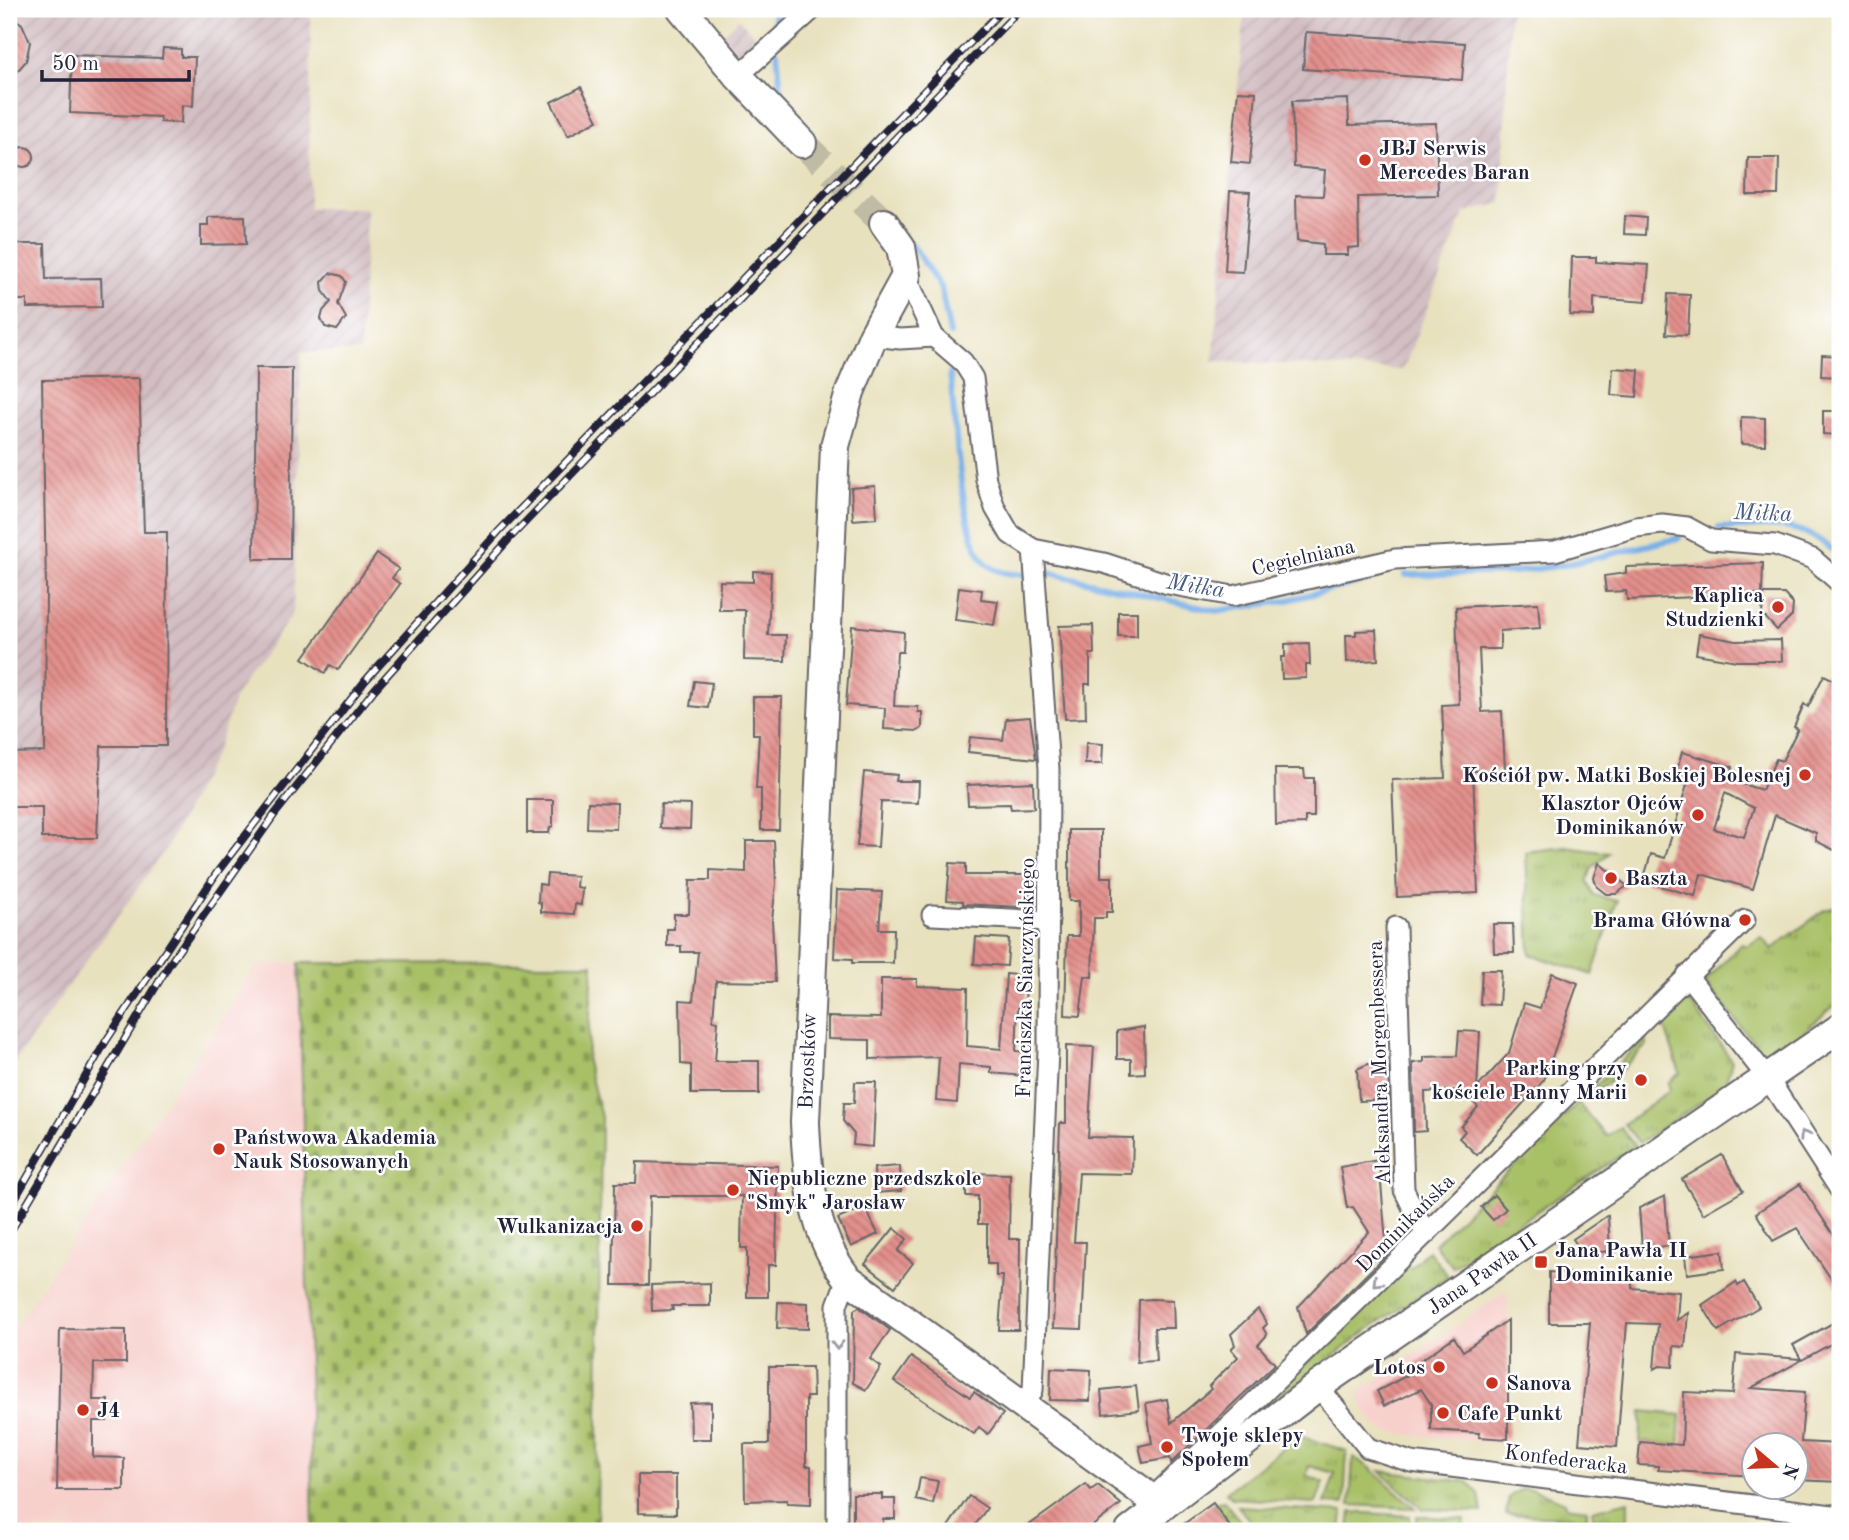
<svg xmlns="http://www.w3.org/2000/svg" width="1849" height="1540" font-family="'Old Standard TT',serif">
	<defs>
		<pattern id="industrial-furrows" width="10" height="10" patternUnits="userSpaceOnUse" patternTransform="scale(1.75)"><rect width="10" height="10" fill="#d2bec3"/><path d="M-1 1l2-2M0 10L10 0M9 11l2-2" fill="none" stroke="#b4a3a8"/></pattern>
		<pattern id="grass-tufts" width="24" height="20" patternUnits="userSpaceOnUse" patternTransform="scale(1.75)"><rect width="24" height="20" fill="#a8c066"/><path d="M3 7l-1-3M5 7V3M7 7l1-3M15 17l-1-3M17 17v-4M19 17l1-3" fill="none" stroke="#889c55"/></pattern>
		<pattern id="cemetery-stones" width="16" height="16" patternUnits="userSpaceOnUse" patternTransform="scale(1.75)"><rect width="16" height="16" fill="#a8c066"/><path d="M2 7V4a2 2 0 0 1 4 0v3zM10 15v-3a2 2 0 0 1 4 0v3z" fill="#889c55"/></pattern>
		<pattern id="building-back-hatch" width="6" height="6" patternUnits="userSpaceOnUse" patternTransform="scale(1.75)"><rect width="6" height="6" fill="#e3908c"/><path d="M-1 5l2 2M0 0l6 6M5-1l2 2" fill="none" stroke="#b87574"/></pattern>
	</defs>
	<rect width="100%" height="100%" fill="#fff"/>
	<filter id="ink" filterUnits="userSpaceOnUse"><feTurbulence type="fractalNoise" baseFrequency=".0143" numOctaves="2"/><feDisplacementMap in="SourceGraphic" scale="14" xChannelSelector="R" yChannelSelector="G"/><feConvolveMatrix kernelMatrix="1 2 1 2 8 2 1 2 1" color-interpolation-filters="sRGB"/></filter>
	<filter id="wash" filterUnits="userSpaceOnUse"><feTurbulence type="fractalNoise" baseFrequency=".00686" numOctaves="4" result="noise"/><feDisplacementMap in="SourceGraphic" scale="28" xChannelSelector="R" yChannelSelector="G"/><feGaussianBlur stdDeviation="1.57" result="paint"/><feColorMatrix in="noise" values="0 0 0 0 0 0 0 0 0 0 0 0 0 0 0 0 0 1.4 0 .05"/><feComposite in="paint" operator="in"/></filter>
	<g filter="url(#wash)">
		<rect width="100%" height="100%" fill="#e8e1be"/>
		<g fill="#f7d0cc">
			<polygon points="299,963 313,1531 9,1531 9,1335 259,964"/>
			<polygon points="1507,1291 1508,1444 1390,1433 1375,1426 1357,1394"/>
		</g>
		<g fill="url(#industrial-furrows)">
			<polygon points="9,9 306,9 311,12 309,208 367,208 360,352 301,352 293,613 236,694 217,749 166,848 9,1070"/>
			<polygon points="1245,9 1510,9 1502,203 1464,213 1403,370 1213,361"/>
			<polygon points="739,19 755,36 738,52 722,35"/>
		</g>
		<g fill="url(#grass-tufts)" stroke="#657150" stroke-width="2">
			<polygon points="1566,847 1609,853 1592,868 1587,881 1594,895 1617,901 1592,975 1530,954 1526,852"/>
			<polygon points="1840,904 1840,1001 1794,1040 1764,1056 1705,982 1741,944 1747,946 1761,937 1772,949 1823,911"/>
			<polygon points="1690,1002 1732,1061 1724,1087 1639,1143 1624,1124 1670,1090 1668,1083 1680,1073 1663,1022 1682,1003"/>
			<polygon points="1646,1038 1647,1045 1601,1089 1594,1087"/>
			<polygon points="1578,1103 1606,1136 1620,1127 1635,1146 1453,1267 1434,1244"/>
			<polygon points="1428,1250 1448,1276 1369,1329 1201,1457 1316,1354 1406,1266 1410,1269"/>
			<polygon points="1642,1411 1681,1415 1679,1445 1640,1442"/>
			<polygon points="1299,1436 1347,1451 1344,1504 1325,1503 1335,1473 1309,1466 1306,1475 1324,1482 1316,1503 1232,1498 1226,1492"/>
			<polygon points="1353,1457 1368,1466 1415,1508 1350,1505"/>
			<polygon points="1380,1471 1468,1482 1479,1494 1482,1512 1423,1509"/>
			<polygon points="1522,1489 1532,1489 1565,1502 1566,1506 1588,1509 1587,1518 1506,1514 1509,1497"/>
			<polygon points="1224,1501 1248,1531 1233,1530 1213,1503"/>
			<polygon points="1628,1501 1628,1520 1593,1518 1593,1510"/>
			<polygon points="1238,1506 1343,1512 1341,1531 1258,1531"/>
			<polygon points="1351,1512 1410,1516 1410,1531 1349,1531"/>
			<polygon points="1417,1516 1464,1519 1463,1531 1417,1531"/>
		</g>
		<polygon fill="url(#cemetery-stones)" stroke="#657150" stroke-width="2" points="299,963 593,964 587,1062 601,1117 597,1531 313,1531"/>
		<g fill="none" stroke-linecap="round" stroke-linejoin="round">
			<g stroke="#7ab0e8" stroke-width="6">
				<polyline points="774,22 775,9"/>
				<polyline points="777,52 783,109"/>
				<polyline points="912,244 941,289 950,334"/>
				<path d="M950,374C955,413 960,539 986,563C998,575 1015,574 1031,575"/>
				<path d="M1719,528C1772,526 1799,518 1840,556"/>
				<polyline points="1051,573 1216,611 1284,601 1376,578"/>
				<polyline points="1405,575 1515,572 1564,565 1679,538"/>
			</g>
		</g>
		<g id="blocks">
			<g fill="url(#building-back-hatch)" fill-rule="evenodd">
				<polygon points="9,14 22,24 30,42 26,61 9,81"/>
				<polygon points="1306,32 1465,43 1462,80 1303,69"/>
				<polygon points="163,48 181,49 181,57 195,57 193,106 182,105 181,123 160,122 160,117 70,113 72,55 162,58"/>
				<polygon points="581,87 598,120 568,136 551,102"/>
				<polygon points="1238,91 1256,92 1250,164 1231,162"/>
				<polygon points="1348,99 1349,125 1436,123 1438,195 1358,197 1359,247 1348,248 1348,255 1323,255 1323,244 1297,241 1296,195 1323,196 1325,170 1294,167 1292,101"/>
				<circle cx="24" cy="157" r="10"/>
				<polygon points="1748,158 1779,158 1778,195 1747,195"/>
				<polygon points="1230,191 1250,192 1243,272 1225,271"/>
				<polygon points="245,216 246,244 201,245 201,225 208,225 208,217"/>
				<polygon points="1625,216 1646,218 1645,235 1624,234"/>
				<polygon points="9,244 45,244 46,279 101,278 102,307 27,308 27,300 9,300"/>
				<polygon points="1572,257 1596,257 1596,262 1649,265 1646,302 1594,298 1594,316 1570,315"/>
				<polygon points="330,273 342,276 346,282 338,304 346,318 337,330 325,327 321,319 323,311 331,302 323,291 322,282"/>
				<polygon points="1668,294 1690,295 1688,335 1666,334"/>
				<polygon points="1822,355 1840,356 1840,377 1821,376"/>
				<polygon points="256,368 292,368 290,559 254,559"/>
				<polygon points="1613,368 1639,370 1637,397 1611,395"/>
				<polygon points="139,378 144,532 167,532 166,746 101,746 97,838 42,838 42,807 9,807 9,753 45,752 46,586 42,380"/>
				<polygon points="1823,411 1840,411 1840,435 1823,434"/>
				<polygon points="1741,417 1765,418 1765,445 1741,444"/>
				<polygon points="875,486 877,518 853,520 851,488"/>
				<polygon points="377,554 399,569 392,578 400,584 338,670 330,665 325,673 303,658"/>
				<polygon points="1763,563 1762,594 1627,600 1626,591 1606,592 1604,576 1626,573 1626,567"/>
				<polygon points="753,571 771,572 768,635 786,635 785,661 744,660 745,610 719,610 720,581 753,582"/>
				<polygon points="959,587 982,590 981,599 998,601 994,625 955,620"/>
				<polygon points="1764,594 1784,594 1793,604 1792,616 1777,630 1762,614"/>
				<polygon points="1538,603 1540,628 1500,631 1500,649 1479,649 1482,712 1502,711 1505,770 1473,771 1478,893 1397,897 1392,780 1445,778 1442,705 1459,704 1456,607"/>
				<rect x="1118" y="612" width="19" height="24"/>
				<polygon points="1093,625 1094,654 1090,654 1090,684 1085,684 1086,718 1065,719 1059,626"/>
				<polygon points="852,626 904,632 903,652 897,652 894,706 918,707 918,712 922,712 922,728 918,731 884,729 885,708 846,705"/>
				<polygon points="1376,630 1378,660 1347,662 1346,635 1356,635 1356,631"/>
				<polygon points="1699,634 1736,641 1781,640 1782,661 1737,661 1696,654"/>
				<polygon points="1309,643 1310,665 1306,665 1306,678 1282,679 1281,657 1285,657 1285,644"/>
				<path d="M1824,675L1840,683V845L1834,850L1816,841V833L1775,815L1753,889L1701,874L1695,896L1643,881L1651,854L1665,858L1687,785L1674,781L1682,752L1733,767L1729,780L1762,790L1776,759L1782,761L1798,729L1794,727L1804,704L1808,707ZM1725,793L1754,808L1744,837L1714,829Z"/>
				<polygon points="694,681 712,683 708,708 690,706"/>
				<polygon points="753,697 782,697 779,830 761,830 761,789 756,789 759,734 753,734"/>
				<polygon points="1030,717 1036,759 968,752 970,737 1003,740 1006,719"/>
				<polygon points="1086,743 1103,744 1102,764 1085,764"/>
				<polygon points="1275,769 1304,769 1305,778 1314,778 1314,817 1305,817 1305,824 1276,825"/>
				<polygon points="864,772 897,775 896,781 919,781 918,803 881,802 878,847 857,846"/>
				<polygon points="1033,782 1034,808 1011,809 1010,804 968,805 967,785"/>
				<polygon points="527,800 553,800 553,826 550,827 549,833 527,833"/>
				<polygon points="588,802 617,803 616,829 587,828"/>
				<polygon points="661,804 691,805 690,829 660,828"/>
				<polygon points="1069,830 1101,830 1101,877 1112,877 1112,912 1106,912 1106,918 1094,918 1092,977 1085,976 1080,1016 1065,1015 1067,936 1079,936 1079,901 1069,901"/>
				<polygon points="746,841 774,841 776,883 772,920 775,982 716,981 713,1020 718,1021 715,1061 759,1061 759,1094 691,1094 691,1065 681,1064 680,1000 693,1001 698,952 681,952 681,946 667,946 667,929 674,929 674,914 689,914 690,880 710,880 710,870 746,872"/>
				<polygon points="950,863 966,864 966,875 1030,875 1029,902 1020,902 1020,907 963,904 963,901 947,900"/>
				<polygon points="1599,863 1627,886 1616,894 1606,894 1597,887 1594,878"/>
				<polygon points="547,874 577,876 576,887 582,888 581,905 575,904 574,914 541,912 541,903 538,902 539,884 546,885"/>
				<polygon points="837,890 882,892 879,929 894,929 893,963 852,963 852,959 834,958"/>
				<polygon points="1493,924 1513,924 1514,953 1494,953"/>
				<polygon points="976,937 1009,939 1007,966 974,964"/>
				<polygon points="1482,970 1501,970 1499,1005 1480,1004"/>
				<polygon points="1552,973 1578,983 1544,1080 1477,1155 1459,1138 1465,1131 1461,1127 1478,1107 1460,1090 1425,1092 1426,1131 1414,1132 1413,1063 1424,1062 1424,1057 1457,1056 1459,1031 1480,1032 1477,1088 1509,1053 1524,1003 1540,1008"/>
				<polygon points="1006,974 1026,976 1025,1008 1018,1008 1016,1051 1027,1052 1024,1076 991,1073 991,1067 959,1064 957,1103 936,1101 939,1057 870,1059 870,1040 828,1039 828,1017 881,1018 881,979 917,979 917,986 968,988 967,1046 1001,1049"/>
				<polygon points="1144,1027 1145,1073 1131,1074 1131,1059 1117,1059 1117,1031"/>
				<polygon points="1066,1046 1094,1047 1088,1137 1133,1138 1132,1174 1079,1173 1074,1242 1086,1242 1082,1329 1053,1328 1060,1123 1066,1123"/>
				<polygon points="1368,1064 1388,1068 1389,1100 1359,1101 1357,1069"/>
				<polygon points="855,1082 876,1082 873,1147 853,1145 854,1134 843,1121 844,1103 854,1103"/>
				<polygon points="1722,1155 1743,1191 1703,1214 1682,1179"/>
				<polygon points="1379,1160 1387,1254 1306,1334 1298,1307 1369,1232 1353,1207 1347,1208 1340,1167"/>
				<polygon points="637,1162 778,1166 776,1265 768,1265 768,1297 747,1297 747,1248 741,1248 742,1196 650,1196 648,1285 613,1285 615,1183 636,1183"/>
				<polygon points="900,1166 901,1191 875,1193 874,1168"/>
				<polygon points="966,1173 1010,1174 1009,1239 1020,1239 1019,1330 999,1330 1003,1276 996,1276 996,1264 987,1264 987,1224 978,1224 978,1196 966,1196"/>
				<polygon points="1800,1184 1840,1245 1840,1292 1797,1228 1773,1241 1756,1213"/>
				<polygon points="1494,1195 1506,1209 1493,1220 1481,1207"/>
				<polygon points="1665,1196 1669,1246 1642,1248 1639,1208"/>
				<polygon points="865,1207 878,1234 851,1247 838,1219"/>
				<polygon points="1608,1215 1610,1251 1583,1254 1573,1239"/>
				<polygon points="894,1228 907,1239 898,1251 913,1263 895,1287 865,1264"/>
				<polygon points="1722,1251 1724,1269 1687,1274 1685,1256"/>
				<polygon points="1549,1272 1632,1279 1632,1288 1679,1292 1677,1320 1688,1313 1685,1347 1674,1346 1673,1367 1660,1366 1654,1369 1658,1324 1627,1323 1617,1447 1579,1444 1590,1323 1549,1323"/>
				<polygon points="1736,1282 1738,1286 1744,1282 1759,1307 1718,1331 1702,1305"/>
				<polygon points="710,1283 710,1306 672,1306 673,1310 652,1311 651,1285"/>
				<polygon points="1152,1299 1173,1300 1174,1328 1154,1328 1156,1361 1137,1362 1139,1300"/>
				<polygon points="778,1302 808,1303 808,1329 777,1328"/>
				<polygon points="859,1307 890,1330 870,1359 881,1367 866,1390 853,1383 854,1310"/>
				<polygon points="1258,1309 1267,1324 1263,1328 1267,1335 1258,1345 1275,1364 1171,1463 1170,1458 1143,1463 1139,1446 1152,1443 1146,1403 1167,1399 1171,1423 1211,1389 1209,1386 1238,1357 1231,1349 1235,1345 1231,1334"/>
				<polygon points="1840,1319 1840,1339 1751,1388 1805,1392 1801,1442 1840,1444 1840,1482 1796,1480 1796,1446 1754,1446 1754,1476 1658,1470 1658,1466 1638,1465 1640,1442 1682,1445 1684,1392 1733,1394 1736,1354 1801,1359 1793,1345"/>
				<polygon points="1508,1320 1508,1439 1479,1437 1479,1433 1431,1430 1431,1404 1421,1389 1384,1406 1377,1391 1410,1374 1407,1370 1454,1337 1463,1351"/>
				<polygon points="60,1329 126,1330 126,1363 94,1363 93,1400 108,1400 107,1421 93,1421 93,1457 124,1458 124,1490 57,1490"/>
				<polygon points="911,1357 970,1397 974,1392 1003,1414 988,1434 979,1427 974,1434 894,1381"/>
				<polygon points="769,1367 812,1367 813,1397 806,1397 806,1466 811,1466 811,1504 787,1503 787,1500 745,1501 744,1444 769,1444"/>
				<polygon points="1051,1368 1091,1370 1090,1401 1050,1400"/>
				<polygon points="1136,1386 1139,1410 1103,1414 1101,1390"/>
				<polygon points="711,1402 711,1439 691,1439 690,1403"/>
				<polygon points="638,1475 676,1475 676,1514 638,1513"/>
				<polygon points="920,1478 938,1481 933,1504 916,1500"/>
				<polygon points="1086,1484 1091,1490 1098,1485 1121,1504 1086,1531 1021,1531"/>
				<polygon points="853,1494 882,1494 882,1499 895,1499 895,1519 883,1519 883,1531 853,1531"/>
				<polygon points="969,1496 987,1508 971,1531 945,1531"/>
				<polygon points="1213,1503 1233,1531 1174,1531"/>
			</g>
		</g>
	</g>
	<g filter="url(#ink)">
		<use href="#blocks" fill-opacity="0" stroke="#676569" stroke-width="2"/>
		<g fill="none" stroke-linecap="round" stroke-linejoin="round">
			<polyline stroke="#c0bba4" stroke-width="28" stroke-dasharray="28 14" stroke-linecap="butt" points="802,143 884,223"/>
			<defs>
				<g id="street">
					<polyline points="738,76 813,9"/>
					<polyline points="906,276 934,337 963,362 973,378 986,480 995,508 1010,534 1033,549 1104,563 1168,584 1233,596 1395,559 1555,551 1636,527 1662,524 1687,527 1711,540 1775,545 1813,559 1840,583"/>
					<polyline points="873,336 900,339 934,337"/>
					<polyline points="932,915 1049,921"/>
					<polyline points="1396,927 1404,1190 1426,1234"/>
					<polyline points="1687,975 1769,1080 1840,1190"/>
					<polyline points="1318,1386 1368,1448 1411,1462 1840,1516"/>
					<polyline points="1025,1406 1033,1390 1048,1050 1049,769 1033,549"/>
					<polyline points="1151,1499 1241,1415 1745,920"/>
					<polyline points="837,1531 837,1305 847,1278"/>
				</g>
				<g id="secondary">
					<polyline points="682,9 738,76 802,143"/>
					<path d="M884,223L901,247L906,276L873,336L850,392L835,446L805,1122C807,1175 813,1235 847,1278L1136,1487L1151,1499L1157,1511"/>
					<path id="s1" d="M1130,1531L1318,1386L1840,1028"/>
				</g>
			</defs>
			<use href="#street" stroke="#676569" stroke-width="23"/>
			<use href="#secondary" stroke="#676569" stroke-width="32"/>
			<use href="#street" stroke="#fff" stroke-width="19"/>
			<use href="#secondary" stroke="#fff" stroke-width="28"/>
			<defs>
				<g id="rail">
					<polyline points="9,1209 106,1041 218,871 365,681 500,530 1003,9"/>
					<polyline points="9,1234 170,963 275,814 374,690 510,538 1020,9"/>
				</g>
			</defs>
			<use href="#rail" stroke="#22223b" stroke-width="8"/>
			<use href="#rail" stroke="#fff" stroke-width="5" stroke-dasharray="16" stroke-linecap="butt"/>
		</g>
		<defs><path id="oneway-chevron" d="M-2-3.5L2.5 0L-2 3.5" fill="none" stroke-width="1.6" stroke-linecap="round" stroke-linejoin="round" transform="scale(1.75)"/></defs>
		<g stroke="#9c9ca7">
			<use href="#oneway-chevron" transform="translate(1804 1135) rotate(-123)"/>
			<use href="#oneway-chevron" transform="translate(1377 1282) rotate(136)"/>
			<use href="#oneway-chevron" transform="translate(837 1345) rotate(90)"/>
		</g>
	</g>
	<g fill="#c8321e" stroke="#fff" stroke-width="2.5">
		<circle cx="1365" cy="160" r="7"/>
		<circle cx="1778" cy="607" r="7"/>
		<circle cx="1805" cy="775" r="7"/>
		<circle cx="1698" cy="815" r="7"/>
		<circle cx="1611" cy="878" r="7"/>
		<circle cx="1745" cy="920" r="7"/>
		<circle cx="1641" cy="1080" r="7"/>
		<circle cx="219" cy="1149" r="7"/>
		<circle cx="733" cy="1190" r="7"/>
		<circle cx="637" cy="1226" r="7"/>
		<rect x="1534" y="1255" width="14" height="14" rx="3.5"/>
		<circle cx="1439" cy="1367" r="7"/>
		<circle cx="1492" cy="1383" r="7"/>
		<circle cx="83" cy="1410" r="7"/>
		<circle cx="1443" cy="1413" r="7"/>
		<circle cx="1167" cy="1447" r="7"/>
	</g>
	<g text-anchor="middle" stroke-width="5" stroke-linejoin="round" paint-order="stroke">
		<g font-size="21" font-weight="bold" fill="#22223b" stroke="#fff" text-anchor="start">
			<text x="1379" y="155">JBJ Serwis<tspan x="1379" dy="24">Mercedes Baran</tspan></text>
			<text x="1764" y="602" text-anchor="end">Kaplica<tspan x="1764" dy="24">Studzienki</tspan></text>
			<text x="1791" y="782" text-anchor="end">Kościół pw. Matki Boskiej Bolesnej</text>
			<text x="1684" y="810" text-anchor="end">Klasztor Ojców<tspan x="1684" dy="24">Dominikanów</tspan></text>
			<text x="1625" y="885">Baszta</text>
			<text x="1731" y="927" text-anchor="end">Brama Główna</text>
			<text x="1627" y="1075" text-anchor="end">Parking przy<tspan x="1627" dy="24">kościele Panny Marii</tspan></text>
			<text x="233" y="1144">Państwowa Akademia<tspan x="233" dy="24">Nauk Stosowanych</tspan></text>
			<text x="747" y="1185">Niepubliczne przedszkole<tspan x="747" dy="24">"Smyk" Jarosław</tspan></text>
			<text x="623" y="1233" text-anchor="end">Wulkanizacja</text>
			<text x="1555" y="1257">Jana Pawła II<tspan x="1555" dy="24">Dominikanie</tspan></text>
			<text x="1425" y="1374" text-anchor="end">Lotos</text>
			<text x="1506" y="1390">Sanova</text>
			<text x="97" y="1417">J4</text>
			<text x="1457" y="1420">Cafe Punkt</text>
			<text x="1181" y="1442">Twoje sklepy<tspan x="1181" dy="24">Społem</tspan></text>
		</g>
		<g font-size="21" fill="#22223b" stroke="#fff">
			<text transform="translate(1303 557) rotate(-13)" y="7">Cegielniana</text>
			<text transform="translate(1025 978) rotate(-89)" y="7">Franciszka Siarczyńskiego</text>
			<text transform="translate(807 1061) rotate(-88)" y="7">Brzostków</text>
			<text transform="translate(1379 1063) rotate(-92)" y="7">Aleksandra Morgenbessera</text>
			<text transform="translate(1405 1223) rotate(-45)" y="7">Dominikańska</text>
			<text dy="7" stroke="none"><textPath href="#s1" startOffset="436">Jana Pawła II</textPath></text>
			<text transform="translate(1566 1459) rotate(7)" y="7">Konfederacka</text>
		</g>
		<g font-size="23" font-style="italic" fill="#455b80" stroke="#fff">
			<text transform="translate(1763 512) rotate(2)" y="8">Miłka</text>
			<text transform="translate(1196 585) rotate(9)" y="8">Miłka</text>
		</g>
	</g>
	<rect width="1849" height="1540" fill="none" stroke="#fff" stroke-width="35"/>
	<g transform="translate(1775 1466) rotate(109)"><circle r="33" fill="#ffffff" stroke="#a7a7b1" stroke-width="2"/>
	<path d="M0-5L12 26L0 18L-12 26Z" fill="#c8321e"/>
	<text y="-10" font-size="19" font-weight="bold" text-anchor="middle" fill="#22223b">N</text>
	</g>
	<path d="M42 70v10h147v-10" fill="none" stroke="#22223b" stroke-width="3.5"/>
	<text x="52" y="70" font-size="21" fill="#22223b" stroke="#ffffff" stroke-width="5" paint-order="stroke">50 m</text>
</svg>
